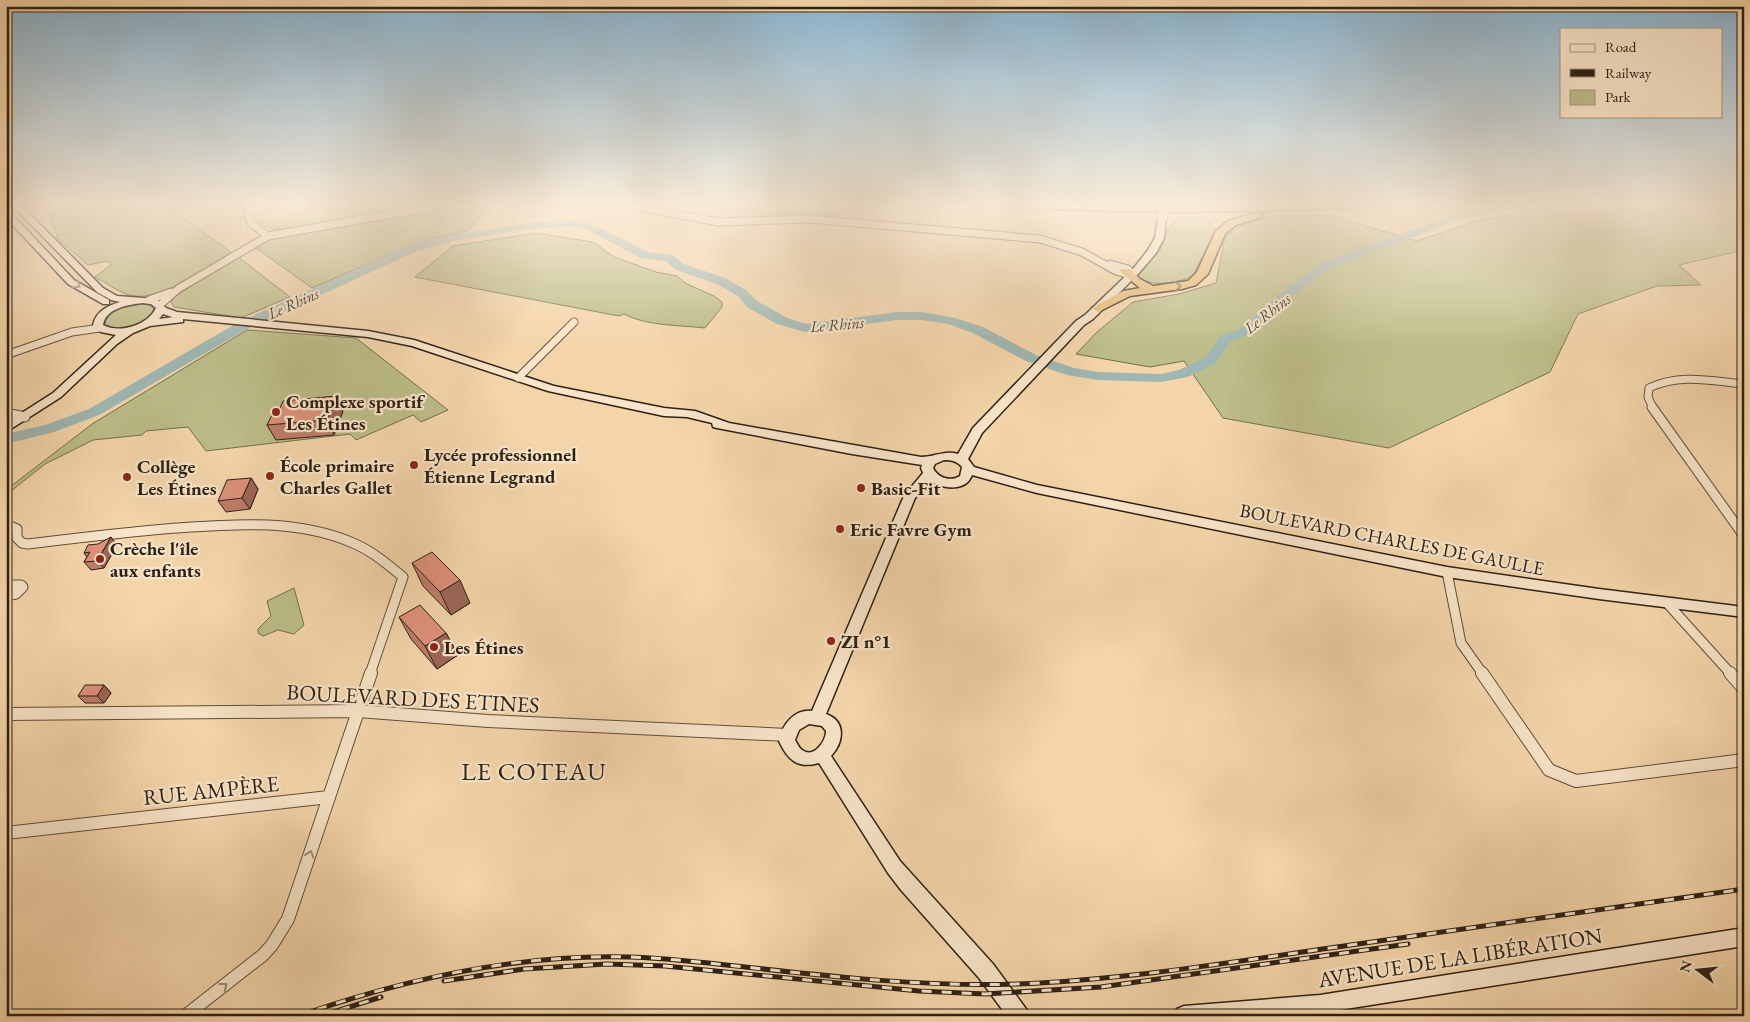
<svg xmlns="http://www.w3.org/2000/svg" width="1750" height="1022" font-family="'EB Garamond',serif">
	<rect width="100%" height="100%" fill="#f4d5aa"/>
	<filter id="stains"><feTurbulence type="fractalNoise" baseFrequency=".004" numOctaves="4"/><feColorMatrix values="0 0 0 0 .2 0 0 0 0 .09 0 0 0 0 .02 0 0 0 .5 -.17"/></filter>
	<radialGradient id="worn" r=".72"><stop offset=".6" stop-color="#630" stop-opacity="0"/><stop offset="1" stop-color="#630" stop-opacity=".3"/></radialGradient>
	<g fill="#bcbd88" stroke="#746f4e">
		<path d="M46,204H170L175,212L231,252C206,268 157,306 126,294C115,290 105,282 95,277L111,265L108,261L88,265L58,239Z"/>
		<polygon points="263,204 435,204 274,230 257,221"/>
		<polygon points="463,204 491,204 468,231 436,238 409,246 312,288 253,246 273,238 292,233"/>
		<polygon points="698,204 883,204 829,216 809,215 780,218"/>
		<polygon points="1561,204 1744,204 1744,250 1679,265 1701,285 1657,286 1578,314 1550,372 1389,448 1223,418 1184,361 1150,367 1076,354 1096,333 1133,302 1179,294 1216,283 1225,237 1247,222 1274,216 1329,215 1417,241 1473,222"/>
		<path d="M1178,217H1205L1216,230L1192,277C1174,283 1153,288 1137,276L1161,249L1168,229Z"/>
		<path d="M536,233L593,242L614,257L656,272L677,276L685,283L714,296L722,302V307L705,328C679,325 646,326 624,314L619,316L415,277L453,246Z"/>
		<polygon points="237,256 290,297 241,318 174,307 171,302 174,297"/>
		<path d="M139,303L149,305L154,309C150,325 117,334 104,323V320C113,308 125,306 139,303Z"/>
		<polygon points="247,330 356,338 448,410 421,422 413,415 356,440 350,434 206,451 188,427 146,431 142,435 93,440 45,464 6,495 6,490 92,424"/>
		<polygon points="294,588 304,625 294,634 278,630 263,636 258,633 258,629 271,616 267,601"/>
	</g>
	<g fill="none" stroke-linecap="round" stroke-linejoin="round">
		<polygon fill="#9eb7b2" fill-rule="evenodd" points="1506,204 1534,204 1529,207 1463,218 1329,269 1290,298 1250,335 1231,341 1216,363 1188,377 1161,382 1098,380 1067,375 1026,361 973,333 948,324 922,320 897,320 805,332 777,324 747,307 738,296 717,284 676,270 665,261 641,258 586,229 576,226 529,229 452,241 417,251 247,329 99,415 54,432 6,444 6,434 45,425 89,409 237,323 409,245 452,235 529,223 576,220 594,225 648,252 672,255 684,264 725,278 746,290 757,301 787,318 806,324 897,312 922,312 955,318 983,327 1036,355 1074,368 1098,372 1161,374 1179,370 1206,357 1221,335 1240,329 1282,292 1321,263 1457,213"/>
		<defs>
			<g id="street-far2">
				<polyline points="255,204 248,214 251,223 268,236"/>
				<polyline points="621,204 719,222 810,219 1040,239 1082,252 1116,271 1130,275"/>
				<polyline points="6,207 19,204"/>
				<polyline points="1110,264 1128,269 1132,274"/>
				<polyline points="149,300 171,292"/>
				<polyline points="160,305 178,289 268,236 449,204"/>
				<polyline points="6,355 72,332 100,328"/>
				<polyline points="518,378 574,322"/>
				<path d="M1653,408L1648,397L1649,388C1680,373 1711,381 1744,384"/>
			</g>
			<g id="street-far1">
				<polyline points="1652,407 1744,536"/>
				<polyline points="6,413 25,417"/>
				<path d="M6,524L17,529V538L22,543L28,544C77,538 126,532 176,528C235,524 297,519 353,543C372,551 387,564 403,577L370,674"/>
				<polyline points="1447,572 1461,643 1483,674"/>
				<polyline points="6,590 13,585 21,585 23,587 16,594 6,596"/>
				<polyline points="1667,603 1731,674"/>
			</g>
			<g id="street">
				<polyline points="1482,673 1549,770 1576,781 1744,760"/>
				<polyline points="1730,673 1744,689"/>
				<polyline points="6,714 358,711 488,721 788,735"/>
				<polyline points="6,833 329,797 371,673"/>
				<polyline points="185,1016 263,955 272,945 288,919 329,797"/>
			</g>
			<g id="secondary">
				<path d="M11,204H20L103,288L117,296L157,299L166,308L177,312L368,331L414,340L554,386L664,408L695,411L729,423L921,457C935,457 944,450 958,454L973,428L1076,321L1085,315L1133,269L1148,250L1155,238L1158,218L1162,215L1166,218L1164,238L1156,253L1139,273L1093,319L1084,325L982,433L968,459L974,467L1037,485L1447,567L1599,589L1744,607V617L1599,599L1447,577L1037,493L972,475C966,492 943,489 930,481L915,498L826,714C846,721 844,742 831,756L900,861L993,964L1026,1009L1028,1016H1007L979,978L901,890L888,873L819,763C797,769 788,760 779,741C782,725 794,709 812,711L904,496L923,473L921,468L922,465L852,454L717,428L713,427L712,423L687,417L664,416L548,391L412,346L368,337L183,319V322L150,326L133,333L117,344L61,397L6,432V423L53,393L116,335L101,332L93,326C95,312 107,306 120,302L111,300L97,292ZM142,303L151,304L156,308C148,325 120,334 103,325C106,308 128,305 142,303ZM163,314L172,317H174L159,319ZM944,460C952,460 957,461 962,467L960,476C950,482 938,478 933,468L935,464ZM809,724L822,726L826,731C826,741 814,759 802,750C799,748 797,743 795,740L799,730Z"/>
				<polygon points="6,210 9,211 74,280 109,300 109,304 103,304 68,284 6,218"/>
				<polygon points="1744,928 1744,946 1320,1013 1294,1016 1175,1016 1177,1009 1184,1006 1320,995"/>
			</g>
			<g id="highway">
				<path d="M1005,204L1191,207L1377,204L1372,207C1251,213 1131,214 1010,207Z"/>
				<polygon points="1258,212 1263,215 1262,217 1236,225 1225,234 1208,274 1196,285 1182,289 1130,296 1098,312 1092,308 1123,291 1140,288 1122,273 1120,271 1122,269 1130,269 1140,279 1153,286 1188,281 1197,272 1216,231 1228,221"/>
			</g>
		</defs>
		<use href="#street-far2" stroke="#5f4e3a" stroke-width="9"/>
		<use href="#street-far1" stroke="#5f4e3a" stroke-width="11"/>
		<use href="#street" stroke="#5f4e3a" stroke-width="14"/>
		<use href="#secondary" stroke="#2d2115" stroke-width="3"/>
		<use href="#highway" stroke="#2d2115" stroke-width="3"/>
		<use href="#street-far2" stroke="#f8e4c8" stroke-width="7"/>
		<use href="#street-far1" stroke="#f8e4c8" stroke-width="9"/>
		<use href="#street" stroke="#f8e4c8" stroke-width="12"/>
		<use href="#secondary" fill="#f8e4c8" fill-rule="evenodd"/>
		<use href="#highway" fill="#eaba75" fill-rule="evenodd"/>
		<defs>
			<g id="rail">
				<polyline points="444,981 524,969 607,964 665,966 919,991 985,994 1101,987 1408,944"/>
				<path d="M298,1016C404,979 515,954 629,957C668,958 707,963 745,967C835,977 926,987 1016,984C1122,980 1226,963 1330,948C1468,928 1606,909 1744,889"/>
				<polyline points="321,1016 381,997"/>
			</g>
		</defs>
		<use href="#rail" stroke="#2d2115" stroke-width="5"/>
		<use href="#rail" stroke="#f8e4c8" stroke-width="3" stroke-dasharray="10" stroke-linecap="butt"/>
		<defs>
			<polyline id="secondary-bridge" points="1162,218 1164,204"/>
		</defs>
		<use href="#secondary-bridge" stroke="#2d2115" stroke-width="12" stroke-linecap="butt"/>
		<use href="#secondary-bridge" stroke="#f8e4c8" stroke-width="10"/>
	</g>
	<g fill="#be7d6a" stroke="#2d2115">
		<polygon points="343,411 334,435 276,440 267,425 278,413"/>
		<polygon points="251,478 258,489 250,509 226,512 218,501"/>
		<polygon points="117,545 104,568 91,570 84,562 87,557 84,553"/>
		<polygon points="412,563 470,603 451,615 423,586"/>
		<polygon points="399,617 446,633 458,655 437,669 411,639"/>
		<polygon points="104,685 111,693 104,703 85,703 78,696"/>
	</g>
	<g fill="#9b6656" stroke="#2d2115">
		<polygon points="336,396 343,411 334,435 327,420"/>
		<polygon points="251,478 258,489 250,509 242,498"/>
		<polygon points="111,537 117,545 104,568 97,561"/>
		<polygon points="460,580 470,603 451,615 440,592"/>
		<polygon points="446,633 458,655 437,669 425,646"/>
		<polygon points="104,685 111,693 104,703 97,696"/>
	</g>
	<g fill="#dd917b" stroke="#2d2115">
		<polygon points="336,396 327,420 267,425 273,413 278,413 283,401"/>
		<polygon points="251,478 242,498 218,501 227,480"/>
		<polygon points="111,537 97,561 84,562 90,552 84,553 88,545 98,544"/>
		<polygon points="432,552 460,580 440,592 412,563"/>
		<polygon points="420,605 446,633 425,646 399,617"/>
		<polygon points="85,685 104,685 97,696 78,696"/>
	</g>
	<defs><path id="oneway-chevron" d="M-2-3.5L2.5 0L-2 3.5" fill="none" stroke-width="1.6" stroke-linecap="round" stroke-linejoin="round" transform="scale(1.25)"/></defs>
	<g stroke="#9d8c77">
		<use href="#oneway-chevron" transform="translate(77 285) rotate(35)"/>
		<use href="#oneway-chevron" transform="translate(310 854) rotate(-71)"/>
		<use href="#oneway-chevron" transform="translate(224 986) rotate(-38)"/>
	</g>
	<use stroke="#8c6e45" href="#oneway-chevron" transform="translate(1178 286) rotate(-8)"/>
	<linearGradient id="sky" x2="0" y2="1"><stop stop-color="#8ab5d2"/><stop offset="0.59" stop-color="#faecd9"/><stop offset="1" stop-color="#faecd9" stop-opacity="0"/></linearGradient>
	<rect width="1750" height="347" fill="url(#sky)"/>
	<g fill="#8f2418" stroke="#f8e4c8" stroke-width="2">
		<circle cx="276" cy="412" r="5"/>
		<circle cx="414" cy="465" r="5"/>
		<circle cx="270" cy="476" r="5"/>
		<circle cx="127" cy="477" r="5"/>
		<circle cx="861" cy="488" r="5"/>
		<circle cx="840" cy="529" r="5"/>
		<circle cx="100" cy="559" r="5"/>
		<circle cx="831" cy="641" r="5"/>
		<circle cx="434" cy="647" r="5"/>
	</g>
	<g text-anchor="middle" stroke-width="4.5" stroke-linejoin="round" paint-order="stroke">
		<g font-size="16" font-style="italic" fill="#4f4e44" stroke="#f8e4c8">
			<text transform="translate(293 303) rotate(-24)" y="6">Le Rhins</text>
			<text transform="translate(1267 313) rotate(-38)" y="6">Le Rhins</text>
			<text transform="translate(837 324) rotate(-5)" y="6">Le Rhins</text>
		</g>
		<g font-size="19" font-weight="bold" fill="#2d2115" stroke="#f8e4c8" text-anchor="start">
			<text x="286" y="408">Complexe sportif<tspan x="286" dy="22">Les Étines</tspan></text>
			<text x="424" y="461">Lycée professionnel<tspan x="424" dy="22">Étienne Legrand</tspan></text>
			<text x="280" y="472">École primaire<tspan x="280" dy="22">Charles Gallet</tspan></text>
			<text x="137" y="473">Collège<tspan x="137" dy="22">Les Étines</tspan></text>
			<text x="871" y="495">Basic-Fit</text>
			<text x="850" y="536">Eric Favre Gym</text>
			<text x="110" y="555">Crèche l'île<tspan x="110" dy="22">aux enfants</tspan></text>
			<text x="841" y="648">ZI n°1</text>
			<text x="444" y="654">Les Étines</text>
		</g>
		<g font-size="19" fill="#2d2115" stroke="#f8e4c8">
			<text transform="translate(1392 539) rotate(11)" y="7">BOULEVARD CHARLES DE GAULLE</text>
		</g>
		<g font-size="22" fill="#2d2115" stroke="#f8e4c8">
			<text transform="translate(413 698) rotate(3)" y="8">BOULEVARD DES ETINES</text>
			<text transform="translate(211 790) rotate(-6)" y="8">RUE AMPÈRE</text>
			<text transform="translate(1460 957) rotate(-9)" y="8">AVENUE DE LA LIBÉRATION</text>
		</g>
		<g font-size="25" letter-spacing="1" fill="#2d2115" stroke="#f8e4c8">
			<text x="534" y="780">LE COTEAU</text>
		</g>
	</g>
	<rect width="1750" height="1022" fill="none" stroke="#f4d5aa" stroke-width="25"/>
	<rect x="8" y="8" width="1735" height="1007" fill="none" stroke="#2d2115" stroke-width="2.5"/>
	<rect x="12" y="12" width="1725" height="997" fill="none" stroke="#2d2115"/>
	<rect x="1560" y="28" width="162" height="90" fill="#f8e4c8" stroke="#a79680"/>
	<rect x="1570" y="44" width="25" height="8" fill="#f8e4c8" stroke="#a79680"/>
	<text x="1605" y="52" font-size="15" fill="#2d2115">Road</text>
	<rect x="1570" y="69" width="25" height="8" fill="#2d2115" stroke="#a79680"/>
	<text x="1605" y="78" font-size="15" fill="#2d2115">Railway</text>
	<rect x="1570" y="90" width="25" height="15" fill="#bcbd88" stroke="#a79680"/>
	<text x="1605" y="102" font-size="15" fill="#2d2115">Park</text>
	<g transform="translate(1698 970) rotate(286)" stroke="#f8e4c8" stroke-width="4" paint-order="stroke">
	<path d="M0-4L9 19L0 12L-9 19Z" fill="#2d2115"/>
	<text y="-8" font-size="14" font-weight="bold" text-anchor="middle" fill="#2d2115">N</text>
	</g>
	<rect width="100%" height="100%" filter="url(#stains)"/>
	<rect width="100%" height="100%" fill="url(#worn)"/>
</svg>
